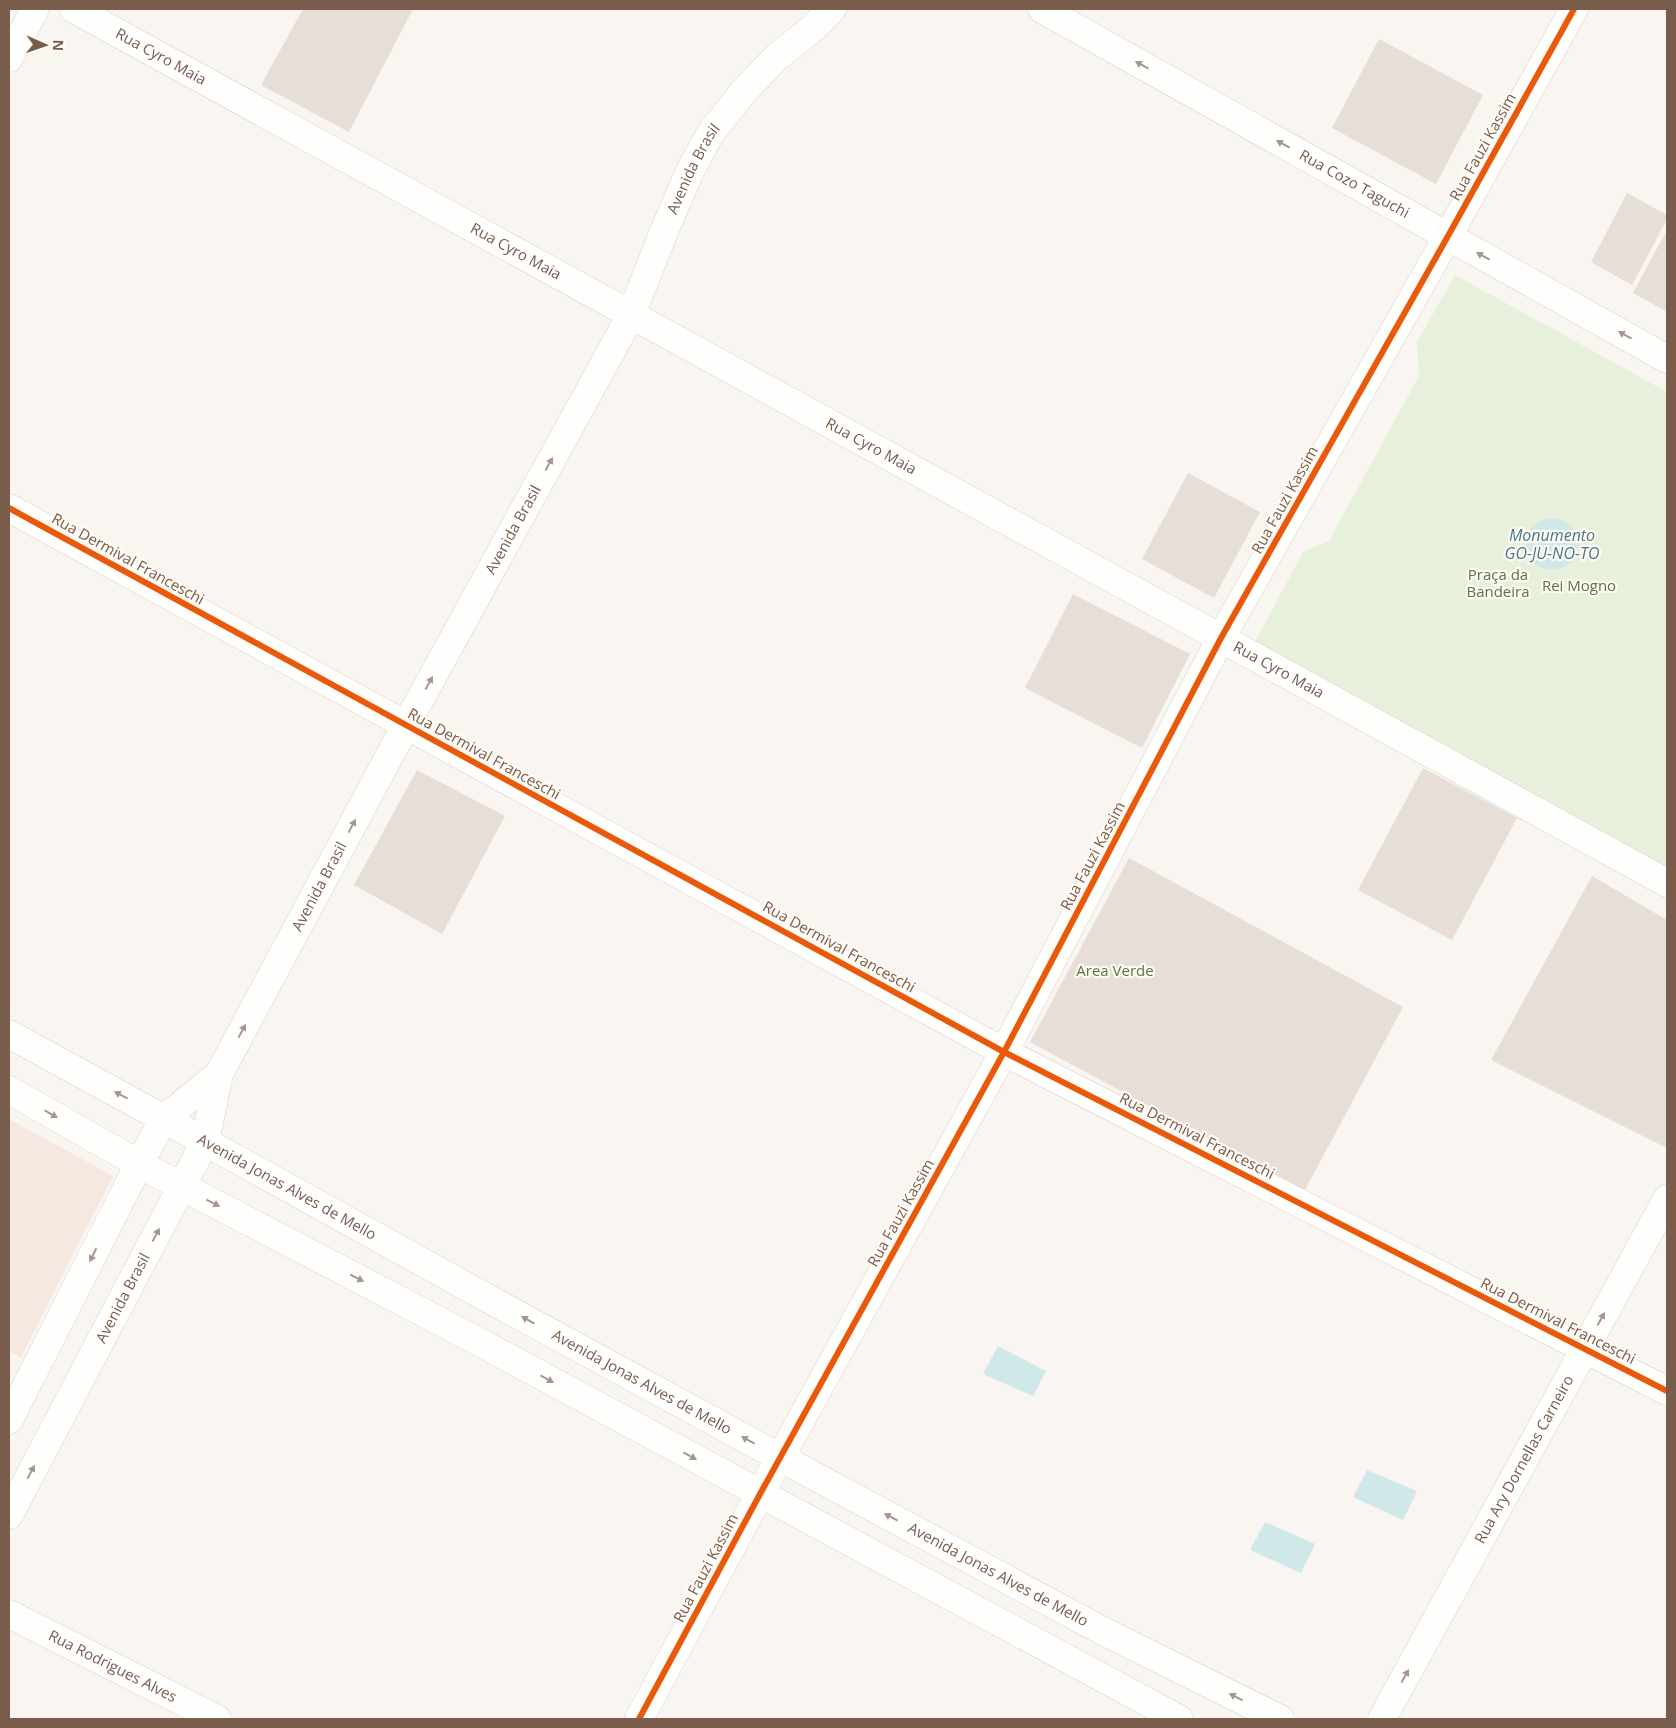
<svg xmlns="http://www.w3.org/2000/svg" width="1676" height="1728" font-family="'Open Sans',sans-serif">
	<rect width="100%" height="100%" fill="#f9f5f0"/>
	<polygon fill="#f6e8e1" points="9,1119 113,1176 21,1357 9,1351"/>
	<polygon fill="#e7f0db" points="1455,275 1667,392 1667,870 1255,642 1303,552 1329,541 1419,376 1417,342"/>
	<g fill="#d0e8ea">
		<circle cx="1552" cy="544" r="26"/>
		<polygon points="998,1346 1046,1371 1033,1396 983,1374"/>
		<polygon points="1367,1470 1417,1491 1403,1520 1353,1497"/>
		<polygon points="1265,1522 1315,1544 1301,1573 1250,1550"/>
	</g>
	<g fill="#e6ded7">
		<polygon points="303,9 413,9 349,132 261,85"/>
		<polygon points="1379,39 1483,95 1436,184 1332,128"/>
		<polygon points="1627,193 1667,215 1667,219 1632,285 1591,262"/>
		<polygon points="1667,230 1667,312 1633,293"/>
		<polygon points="1188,473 1260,512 1214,598 1142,559"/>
		<polygon points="1073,594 1190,654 1142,748 1025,688"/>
		<polygon points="1423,768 1517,818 1452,940 1358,890"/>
		<polygon points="417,770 505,816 442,934 354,885"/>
		<polygon points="1129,858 1403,1007 1305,1190 1030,1042"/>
		<polygon points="1592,876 1667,920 1667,1148 1491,1060"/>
	</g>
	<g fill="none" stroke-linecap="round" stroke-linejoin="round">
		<defs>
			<g id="minor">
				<path id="s1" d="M74,9L1667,883"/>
				<path id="s2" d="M1042,9L1667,359"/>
				<polyline points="9,58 35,9"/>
				<polyline points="9,508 1004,1052 1667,1391"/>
				<polyline points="164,1119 219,1074"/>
				<path id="s3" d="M205,1142L219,1074L406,725L631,315L665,229L691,169L710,134L744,91L778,56L813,28L832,9"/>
				<path id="s4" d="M9,1614L217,1719"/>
				<polyline points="639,1719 760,1494 1004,1052 1221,638 1448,236 1574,9"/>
				<path id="s5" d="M1382,1719L1667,1199"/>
			</g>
			<g id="tertiary">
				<polyline points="9,1034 164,1119"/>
				<polyline points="9,1090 139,1164"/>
			</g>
			<g id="secondary">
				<polyline points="139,1164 470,1337 1179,1719"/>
				<path id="s6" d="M9,1420L139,1164L164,1119L489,1299L781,1458L1101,1630L1280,1719"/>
				<path id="s7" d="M9,1515L205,1142"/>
			</g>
		</defs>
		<use href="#minor" stroke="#d7d1cb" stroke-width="29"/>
		<use href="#tertiary" stroke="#d7d1cb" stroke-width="29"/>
		<use href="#secondary" stroke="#d9d2cb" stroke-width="29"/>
		<use href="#minor" stroke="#fefefd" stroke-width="28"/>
		<use href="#tertiary" stroke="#fefefd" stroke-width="28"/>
		<use href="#secondary" stroke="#fefefd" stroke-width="28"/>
		<defs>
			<g id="cycleway">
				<polyline points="9,508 1004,1052 1667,1391"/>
				<polyline points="639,1719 760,1494 1004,1052 1221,638 1448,236 1574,9"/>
			</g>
		</defs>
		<use href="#cycleway" stroke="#fffaf3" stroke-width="9"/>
		<use href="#cycleway" stroke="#e8590c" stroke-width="6"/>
	</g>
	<defs><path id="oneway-solid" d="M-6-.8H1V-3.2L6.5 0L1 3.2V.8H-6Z" transform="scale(1.25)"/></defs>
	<g fill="#a8958b">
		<use href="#oneway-solid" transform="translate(1142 65) rotate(-151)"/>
		<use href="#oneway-solid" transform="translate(1283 144) rotate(-151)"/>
		<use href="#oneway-solid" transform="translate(1483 256) rotate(-151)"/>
		<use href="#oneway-solid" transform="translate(1625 335) rotate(-151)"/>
		<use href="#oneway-solid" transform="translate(549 464) rotate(-61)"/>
		<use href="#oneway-solid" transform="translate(429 683) rotate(-61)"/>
		<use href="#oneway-solid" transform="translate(352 826) rotate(-62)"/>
		<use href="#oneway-solid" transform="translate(242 1031) rotate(-62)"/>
		<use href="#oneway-solid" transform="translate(121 1095) rotate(-152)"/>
		<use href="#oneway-solid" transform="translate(51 1114) rotate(30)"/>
		<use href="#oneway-solid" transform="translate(213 1203) rotate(27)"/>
		<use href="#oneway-solid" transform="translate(156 1235) rotate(-62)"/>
		<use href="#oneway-solid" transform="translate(93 1255) rotate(117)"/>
		<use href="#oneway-solid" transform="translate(357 1278) rotate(27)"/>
		<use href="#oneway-solid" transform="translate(1601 1319) rotate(-61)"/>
		<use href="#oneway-solid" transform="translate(528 1320) rotate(-151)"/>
		<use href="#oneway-solid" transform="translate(547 1379) rotate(29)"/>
		<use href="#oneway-solid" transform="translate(748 1440) rotate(-151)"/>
		<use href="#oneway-solid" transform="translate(690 1456) rotate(29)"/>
		<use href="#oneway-solid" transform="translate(31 1472) rotate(-62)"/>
		<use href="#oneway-solid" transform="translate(891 1517) rotate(-152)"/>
		<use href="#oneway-solid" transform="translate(1405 1676) rotate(-61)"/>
		<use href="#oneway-solid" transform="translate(1236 1697) rotate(-153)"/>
	</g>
	<g text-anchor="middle" stroke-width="4.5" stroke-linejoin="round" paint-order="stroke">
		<g font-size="15" fill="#7a5c4d" stroke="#fffaf3">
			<text dy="5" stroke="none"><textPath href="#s1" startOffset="99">Rua Cyro Maia</textPath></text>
			<text transform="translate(1483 147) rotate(-61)" y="5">Rua Fauzi Kassim</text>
			<text dy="5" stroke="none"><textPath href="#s3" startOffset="1092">Avenida Brasil</textPath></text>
			<text dy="5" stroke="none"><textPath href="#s2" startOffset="358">Rua Cozo Taguchi</textPath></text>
			<text dy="5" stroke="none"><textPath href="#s1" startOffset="504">Rua Cyro Maia</textPath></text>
			<text dy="5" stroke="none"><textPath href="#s1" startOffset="909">Rua Cyro Maia</textPath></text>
			<text transform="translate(1285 500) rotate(-61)" y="5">Rua Fauzi Kassim</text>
			<text dy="5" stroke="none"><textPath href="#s3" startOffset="688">Avenida Brasil</textPath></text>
			<text transform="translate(128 559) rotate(29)" y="5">Rua Dermival Franceschi</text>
			<text dy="5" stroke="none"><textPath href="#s1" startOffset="1374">Rua Cyro Maia</textPath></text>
			<text transform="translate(484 754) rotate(29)" y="5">Rua Dermival Franceschi</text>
			<text transform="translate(1093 856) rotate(-62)" y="5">Rua Fauzi Kassim</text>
			<text dy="5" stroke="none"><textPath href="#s3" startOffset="282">Avenida Brasil</textPath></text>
			<text transform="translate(839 947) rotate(29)" y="5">Rua Dermival Franceschi</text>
			<text transform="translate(1197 1136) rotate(27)" y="5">Rua Dermival Franceschi</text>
			<text dy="5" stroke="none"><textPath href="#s6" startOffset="479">Avenida Jonas Alves de Mello</textPath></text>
			<text transform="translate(901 1213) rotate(-61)" y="5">Rua Fauzi Kassim</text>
			<text dy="5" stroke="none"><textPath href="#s7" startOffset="245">Avenida Brasil</textPath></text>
			<text transform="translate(1558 1321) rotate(27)" y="5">Rua Dermival Franceschi</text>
			<text dy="5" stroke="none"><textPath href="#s6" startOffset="884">Avenida Jonas Alves de Mello</textPath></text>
			<text dy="5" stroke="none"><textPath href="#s5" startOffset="296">Rua Ary Dornellas Carneiro</textPath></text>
			<text transform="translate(706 1568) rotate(-62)" y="5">Rua Fauzi Kassim</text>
			<text dy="5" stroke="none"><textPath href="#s6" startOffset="1289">Avenida Jonas Alves de Mello</textPath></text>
			<text dy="5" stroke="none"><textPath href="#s4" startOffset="116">Rua Rodrigues Alves</textPath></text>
		</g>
		<g font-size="15" fill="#537a41" stroke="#fffaf3">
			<text x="1498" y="580">Praça da<tspan x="1498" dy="17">Bandeira</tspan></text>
			<text x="1579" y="591">Rei Mogno</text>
			<text x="1115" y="976">Area Verde</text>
		</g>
		<g font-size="16" font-style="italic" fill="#437c86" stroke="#fffaf3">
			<text x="1552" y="541">Monumento<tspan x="1552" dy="18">GO-JU-NO-TO</tspan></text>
		</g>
	</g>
	<rect width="1676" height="1728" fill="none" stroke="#7a5c4d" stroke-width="20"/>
	<g transform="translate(45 45) rotate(92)" stroke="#fffaf3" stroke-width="4" paint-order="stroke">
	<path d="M0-4L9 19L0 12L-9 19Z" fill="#7a5c4d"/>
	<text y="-8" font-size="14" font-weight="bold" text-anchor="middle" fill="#7a5c4d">N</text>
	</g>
</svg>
